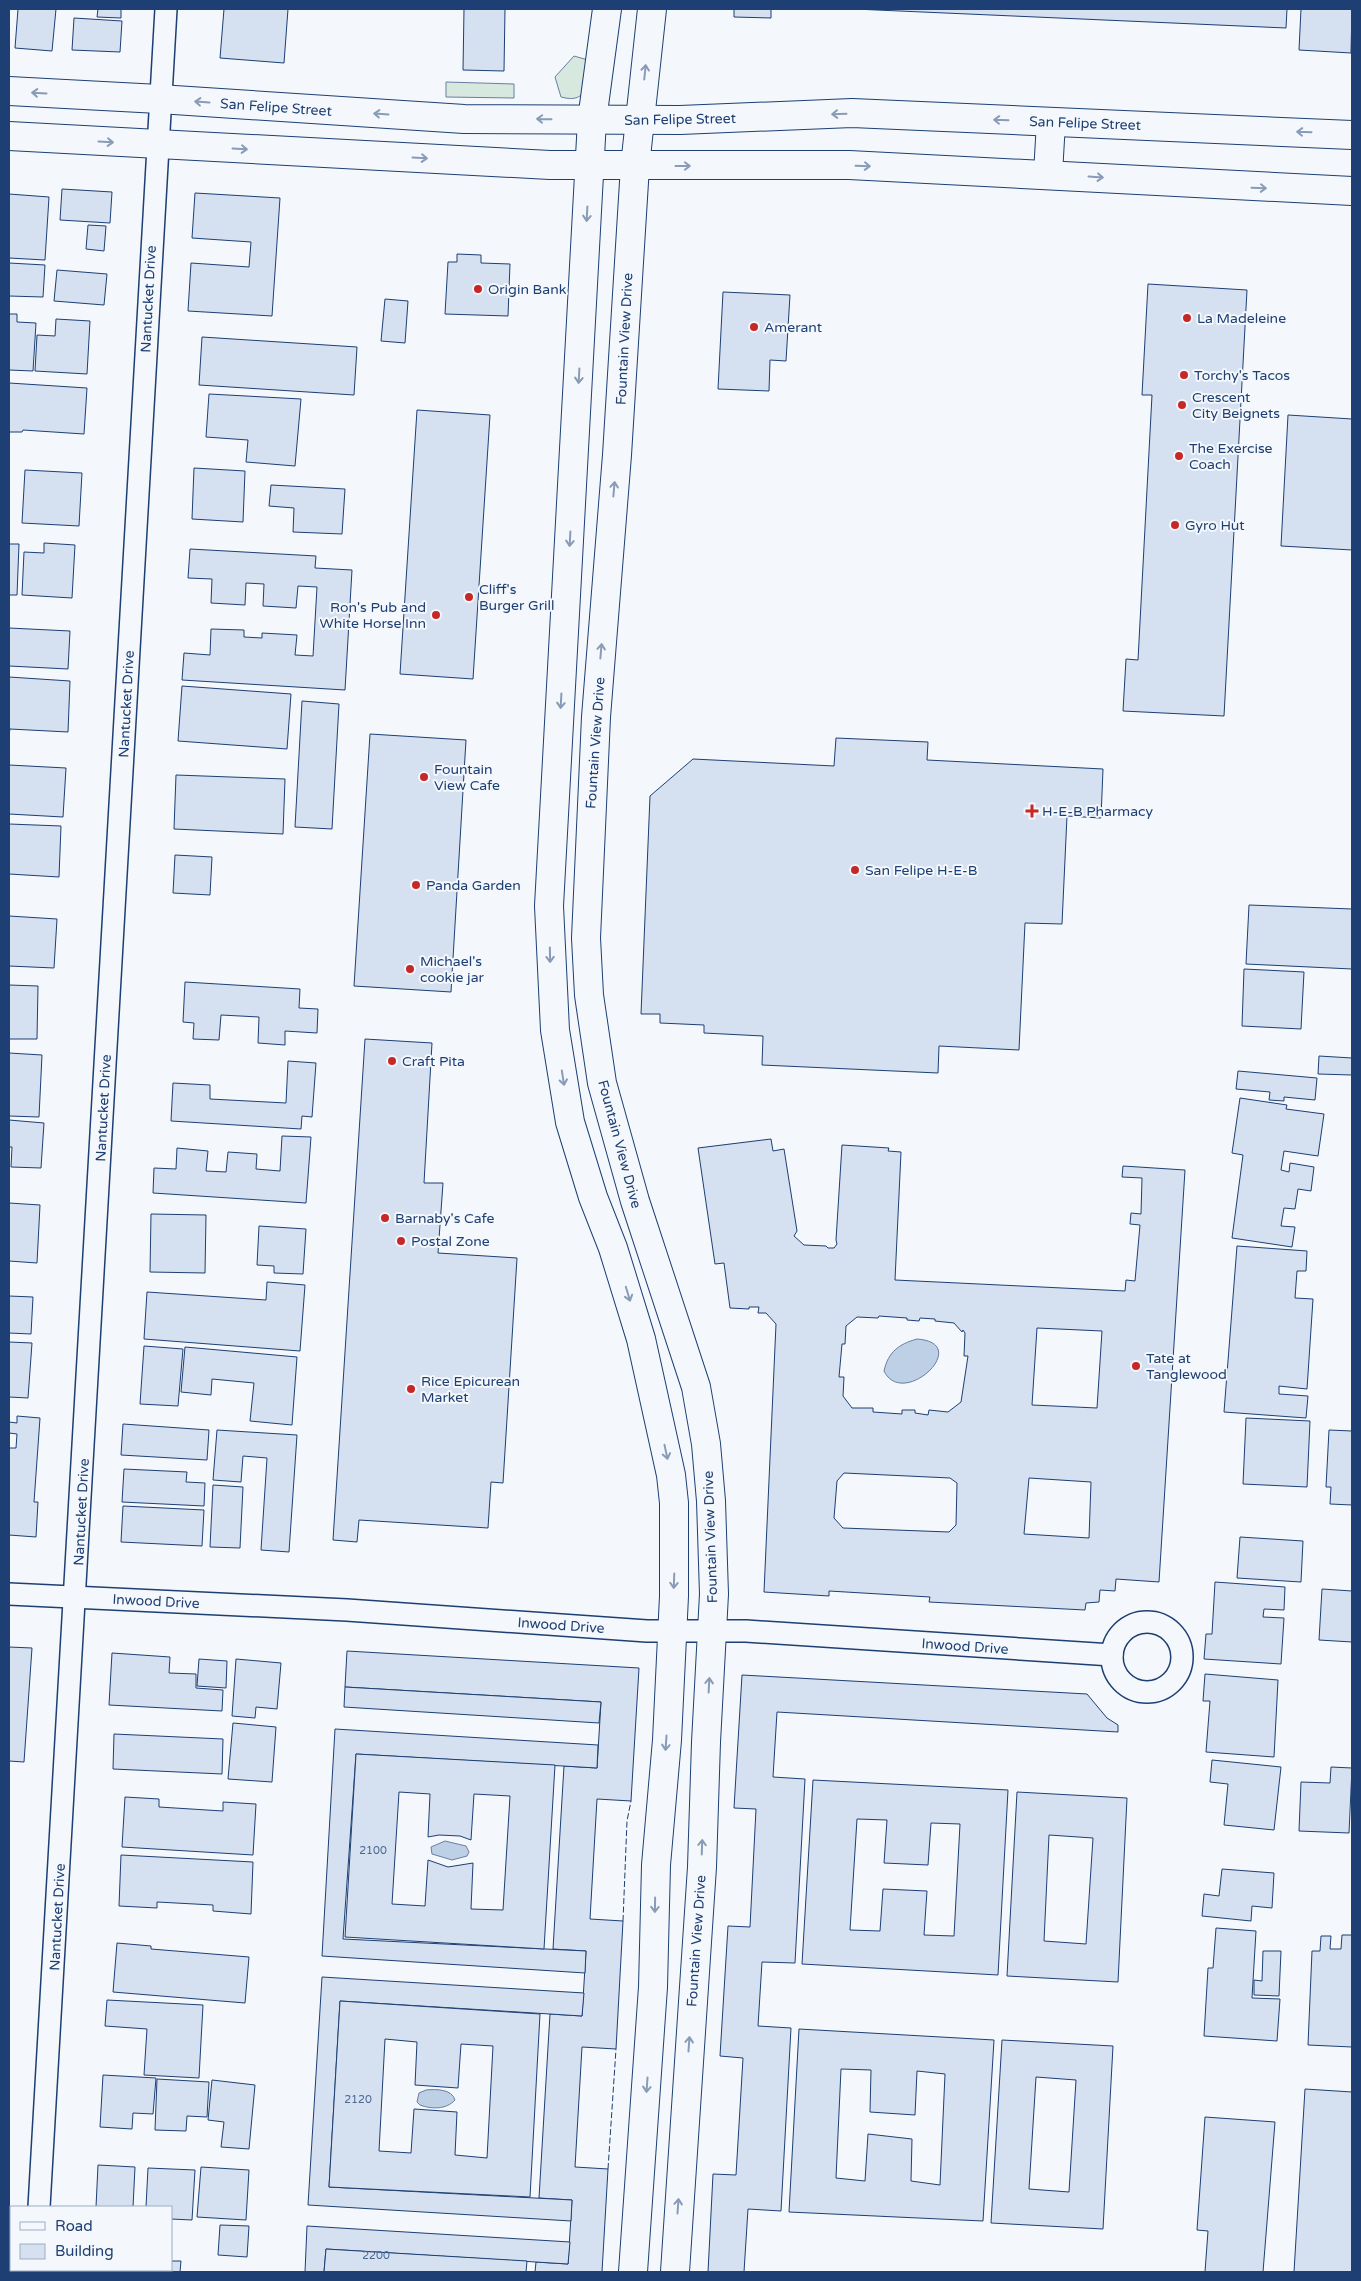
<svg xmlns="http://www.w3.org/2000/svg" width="1361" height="2281" font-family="'Varela Round',sans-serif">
	<rect width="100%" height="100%" fill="#f4f7fb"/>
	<g fill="#d7e8df" stroke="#687fa3">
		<path d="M574,56L588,60C587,80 590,105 561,97L555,77Z"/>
		<polygon points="446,82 514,84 514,98 446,97"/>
	</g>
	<g fill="#bed0e5" stroke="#687fa3">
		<path d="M917,1339C974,1343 903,1410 884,1371C888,1352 899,1344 917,1339Z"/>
		<polygon points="445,1841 466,1846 469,1852 467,1856 452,1860 432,1854 431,1847"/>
		<path d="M426,2090C436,2089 452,2089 455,2100C446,2110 431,2109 420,2105L417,2102L419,2093Z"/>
	</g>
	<g fill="#d5e0f0" stroke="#1d3f73" fill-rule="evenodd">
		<polygon points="18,9 56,9 52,51 15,48"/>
		<polygon points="98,9 121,9 121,18 97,17"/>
		<polygon points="224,9 288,9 284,63 220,58"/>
		<polygon points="464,9 505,9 504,71 463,70"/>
		<polygon points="734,9 771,9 771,18 734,17"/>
		<polygon points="854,9 1287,9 1286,28"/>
		<polygon points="1301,9 1352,9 1351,53 1299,50"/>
		<polygon points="74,18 122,21 120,52 72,50"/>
		<polygon points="62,189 112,192 110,223 60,220"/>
		<polygon points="195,193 280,198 272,316 188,311 191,263 249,267 251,242 192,238"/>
		<polygon points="9,194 49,197 45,260 9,258"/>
		<polygon points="88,225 106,226 104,251 86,249"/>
		<polygon points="457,254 481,255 481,263 510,264 508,316 445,314 448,262 457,262"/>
		<polygon points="9,263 45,265 43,297 9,296"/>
		<polygon points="57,270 107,274 104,305 54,301"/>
		<polygon points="1148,284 1247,290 1224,716 1123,711 1126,659 1138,660 1152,395 1142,395"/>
		<polygon points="723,292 790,295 786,361 770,360 769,391 718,389"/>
		<polygon points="385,299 408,301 405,343 381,341"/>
		<polygon points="9,314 17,314 17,322 36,323 33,371 9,370"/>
		<polygon points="56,319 90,321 87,374 35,371 37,335 55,336"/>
		<polygon points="202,337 357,347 354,395 199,385"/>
		<polygon points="9,383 87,388 84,434 23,430 22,432 9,432"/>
		<polygon points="209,394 301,399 295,466 246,462 248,440 206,437"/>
		<polygon points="417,410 490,415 473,679 400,674"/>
		<polygon points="1288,415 1352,419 1352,550 1281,546"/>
		<polygon points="194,468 245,471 243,522 192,519"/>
		<polygon points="25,470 82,473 79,526 22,523"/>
		<polygon points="271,485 345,489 342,534 293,532 294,508 269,506"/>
		<polygon points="44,543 75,545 72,598 22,595 24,552 44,553"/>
		<polygon points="9,544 19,544 17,595 9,595"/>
		<polygon points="190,549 316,556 315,568 352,570 345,690 182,680 184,653 210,655 211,629 244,630 244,637 262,638 262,633 297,635 295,655 313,656 317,587 298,586 296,608 263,606 264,584 246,583 245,605 211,603 212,579 188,578"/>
		<polygon points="9,628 70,631 68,669 9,666"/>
		<polygon points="9,677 70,681 68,732 10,729 9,735"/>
		<polygon points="182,686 291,694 287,749 178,741"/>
		<polygon points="302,701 339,704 332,829 295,827"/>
		<polygon points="370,734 466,740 451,992 354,986"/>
		<polygon points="836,738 928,742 927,760 1103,769 1101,818 1067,816 1062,924 1025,923 1019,1050 939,1046 938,1073 762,1065 763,1036 704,1033 704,1025 660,1023 660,1014 641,1014 650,796 693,759 834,766"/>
		<polygon points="9,765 66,768 63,817 9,814"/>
		<polygon points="176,775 285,779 283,834 174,829"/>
		<polygon points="9,824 61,826 59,877 9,874"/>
		<polygon points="175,855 212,857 210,895 173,893"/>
		<polygon points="1249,905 1352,909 1352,969 1246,964"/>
		<polygon points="9,916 57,919 54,968 9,966"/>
		<polygon points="1244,969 1304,972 1301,1029 1242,1026"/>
		<polygon points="185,982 300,989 299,1008 318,1009 317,1033 285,1031 285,1045 258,1043 259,1017 221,1015 219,1040 193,1039 194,1023 183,1022"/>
		<polygon points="9,985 38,986 37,1039 9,1039"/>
		<polygon points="365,1039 432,1043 424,1183 443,1183 438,1253 517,1258 503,1483 491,1482 488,1528 359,1520 357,1542 333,1540"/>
		<polygon points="9,1053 42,1055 39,1117 9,1116"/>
		<polygon points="1319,1056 1352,1058 1352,1075 1318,1074"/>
		<polygon points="288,1061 316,1063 312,1117 302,1116 301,1129 171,1121 173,1083 210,1085 210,1099 286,1103"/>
		<polygon points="1238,1071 1317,1078 1315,1100 1284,1097 1284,1101 1269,1100 1270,1092 1236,1089"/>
		<polygon points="1240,1098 1287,1105 1286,1109 1324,1114 1318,1156 1284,1151 1281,1170 1289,1172 1290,1163 1314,1167 1311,1191 1298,1189 1295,1209 1284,1208 1281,1226 1295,1227 1292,1247 1232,1238 1243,1155 1232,1153"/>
		<polygon points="9,1120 44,1123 41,1168 11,1167 12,1147 9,1147"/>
		<polygon points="282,1136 311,1137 306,1203 153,1193 154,1168 176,1169 177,1148 208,1151 206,1171 226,1172 228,1152 257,1154 256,1169 280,1171"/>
		<path d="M771,1139L773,1151L784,1149L797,1231L794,1236L804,1245L826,1246L828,1248H834L837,1244L836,1240L842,1145L889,1148L888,1151L901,1152L895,1280L1125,1291L1126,1280L1135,1281L1140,1225L1130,1224L1131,1213L1141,1214L1142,1178L1122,1177L1123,1166L1185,1170L1159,1582L1116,1579L1115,1591L1100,1590L1099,1602L1086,1603L1085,1610L929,1602L930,1597L829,1591V1596L764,1592L776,1324L766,1313H758L759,1307H749V1309L730,1308L724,1263L715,1264L698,1148ZM879,1316L907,1318V1320L919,1321L920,1318L935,1319V1321L954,1323L962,1332L963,1330L965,1333L964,1356H968L961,1402L948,1412L929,1410L928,1415L915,1413V1410H902V1414L873,1412V1408H852L843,1396L844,1377H839L842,1344H845L846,1326L857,1317L878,1318ZM1037,1328L1102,1331L1097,1408L1032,1405ZM844,1473L950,1478L957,1483L956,1525L949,1532L843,1528L834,1518L837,1481ZM1029,1478L1091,1482L1089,1538L1024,1534Z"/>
		<polygon points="9,1203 40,1205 37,1263 9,1261"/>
		<polygon points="151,1214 206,1215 205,1273 150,1272"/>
		<polygon points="259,1226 306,1229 303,1274 274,1273 274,1266 257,1265"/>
		<polygon points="1237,1246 1307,1251 1306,1271 1297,1271 1295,1298 1313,1299 1307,1389 1279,1386 1279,1394 1308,1396 1306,1418 1224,1412"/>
		<polygon points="267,1282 305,1285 300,1351 144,1339 147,1292 266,1300"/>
		<polygon points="9,1296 33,1297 31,1334 9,1333"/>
		<polygon points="9,1342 32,1343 28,1398 9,1397"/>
		<polygon points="144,1346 183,1349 178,1406 140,1404"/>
		<polygon points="185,1347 297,1357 292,1425 250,1421 254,1383 212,1379 211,1395 181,1392"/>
		<polygon points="17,1416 40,1418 34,1502 38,1502 36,1537 9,1535 9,1448 16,1448 17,1434 9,1433 9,1422 17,1423"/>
		<polygon points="1246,1418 1310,1421 1307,1487 1243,1484"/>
		<polygon points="123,1424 209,1430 207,1460 121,1455"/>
		<polygon points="217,1430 297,1435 289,1552 261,1550 267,1458 243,1456 241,1482 213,1480"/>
		<polygon points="1329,1430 1352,1431 1352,1505 1330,1504 1331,1487 1326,1487"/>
		<polygon points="124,1469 187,1472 186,1482 205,1483 204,1506 122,1502"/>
		<polygon points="213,1485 243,1487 240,1548 210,1547"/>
		<polygon points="123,1506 204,1510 202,1546 121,1542"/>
		<polygon points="1240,1537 1303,1541 1301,1582 1237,1578"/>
		<polygon points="1215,1582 1285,1587 1284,1610 1264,1609 1263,1617 1284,1618 1281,1664 1204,1659 1206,1634 1212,1634"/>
		<polygon points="1322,1589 1352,1591 1352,1642 1319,1640"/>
		<polygon points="9,1647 32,1648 24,1762 9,1761"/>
		<polygon points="347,1651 639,1668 631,1801 597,1799 590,1919 623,1921 616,2049 582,2047 575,2167 608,2169 602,2272 535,2272 536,2262 568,2264 572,2200 539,2198 550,2014 582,2016 586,1951 553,1949 564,1766 597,1768 601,1702 345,1687"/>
		<polygon points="112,1653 170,1657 169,1673 196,1674 196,1688 223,1690 222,1711 109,1705"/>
		<polygon points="199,1659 227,1661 226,1688 197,1686"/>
		<polygon points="236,1659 281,1663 277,1709 256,1707 255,1718 232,1716"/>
		<polygon points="1205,1674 1278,1680 1274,1757 1206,1752 1210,1701 1203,1701"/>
		<polygon points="742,1675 1087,1694 1107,1718 1118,1725 1118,1732 777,1712 773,1777 805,1779 795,1963 762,1962 758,2026 791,2028 781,2211 748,2209 744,2272 708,2272 713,2174 736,2175 743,2058 720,2056 728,1926 750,1927 756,1809 734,1808"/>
		<polygon points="345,1687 601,1702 599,1723 344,1707"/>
		<polygon points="233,1723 276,1727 272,1782 228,1779"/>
		<polygon points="335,1729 598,1745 597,1768 356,1754 343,1939 586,1951 585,1973 322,1956"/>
		<polygon points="114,1734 223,1739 222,1774 113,1769"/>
		<path d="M356,1754L555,1765L544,1949L345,1937ZM399,1792L430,1794L428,1837L439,1835L460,1836L471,1840L474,1794L510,1796L503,1910L471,1909L473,1863L448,1867L428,1860L425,1906L392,1904Z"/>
		<polygon points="1212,1760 1281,1767 1274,1830 1224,1825 1228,1784 1210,1782"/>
		<polygon points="1331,1767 1352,1768 1349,1833 1299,1831 1301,1782 1330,1783"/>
		<path d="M813,1780L1008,1790L998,1975L802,1964ZM857,1819L887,1820L884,1863L928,1865L931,1823L960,1824L954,1936L924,1935L927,1891L883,1889L880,1931L850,1930Z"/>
		<path d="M1017,1792L1127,1798L1118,1982L1007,1976ZM1049,1835L1093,1838L1086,1944L1044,1941Z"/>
		<polygon points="125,1797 159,1799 159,1807 223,1811 223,1802 256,1804 253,1855 122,1847"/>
		<polygon points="121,1855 253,1862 251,1914 213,1911 213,1905 157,1902 157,1908 119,1906"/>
		<polygon points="1222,1869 1274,1873 1272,1908 1252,1906 1251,1921 1202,1916 1204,1894 1219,1896"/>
		<polygon points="1216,1928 1256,1931 1252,1998 1280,1999 1277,2041 1204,2036 1208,1968 1213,1968"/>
		<polygon points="1342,1935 1352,1935 1352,2047 1308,2045 1312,1951 1320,1951 1321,1936 1331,1936 1330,1949 1341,1949"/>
		<polygon points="117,1943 151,1946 151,1949 249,1957 245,2003 113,1992"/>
		<polygon points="1263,1951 1281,1951 1279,1996 1254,1995 1254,1980 1262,1981"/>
		<polygon points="322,1977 584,1993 582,2016 340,2001 329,2187 572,2200 571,2221 308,2205"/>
		<polygon points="107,2000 203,2005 199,2078 144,2075 147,2029 105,2026"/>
		<path d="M340,2001L540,2014L530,2197L329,2187ZM385,2039L417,2042L415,2085L458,2088L461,2044L493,2046L487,2158L455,2155L457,2112L414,2109L411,2153L379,2151Z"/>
		<path d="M799,2029L994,2040L983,2221L789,2212ZM841,2069L871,2070L870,2112L915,2115L917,2071L945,2074L940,2185L911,2181L912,2139L868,2134L865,2181L836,2178Z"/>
		<path d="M1002,2040L1113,2046L1103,2229L991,2223ZM1036,2077L1076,2080L1069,2192L1029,2189Z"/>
		<polygon points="103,2075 156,2078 153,2114 133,2113 132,2129 100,2127"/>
		<polygon points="157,2079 209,2082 207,2117 187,2116 186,2131 155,2130"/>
		<polygon points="212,2080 255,2085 249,2149 221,2147 224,2122 208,2120"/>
		<polygon points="1305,2089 1352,2092 1352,2272 1294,2272"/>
		<polygon points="1205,2117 1275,2122 1263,2272 1205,2272 1208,2231 1197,2230"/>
		<polygon points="98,2165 135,2167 133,2207 96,2207"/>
		<polygon points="201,2167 249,2170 246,2220 197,2217"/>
		<polygon points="148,2168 195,2170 192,2220 171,2219 171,2207 146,2207"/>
		<polygon points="220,2225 249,2226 247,2257 218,2255"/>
		<polygon points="307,2226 570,2242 568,2264 326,2249 324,2272 305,2272"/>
		<polygon points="326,2249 527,2261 526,2272 324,2272"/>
		<polygon points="171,2261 181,2261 180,2272 94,2272 94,2270 171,2270"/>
	</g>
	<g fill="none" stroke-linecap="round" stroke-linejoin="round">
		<defs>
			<g id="street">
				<polyline points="9,1594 347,1610 647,1631 746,1631 1112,1655"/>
				<circle cx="1147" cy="1657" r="35"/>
				<polyline points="39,2207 166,9"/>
				<polyline points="35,2272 36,2270"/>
			</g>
			<g id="secondary">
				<polyline points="607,9 592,120 549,906 555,1030 570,1122 593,1197 613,1248 641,1339 671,1475 674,1503 674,1596 667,1740 656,1865 653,1987 633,2272"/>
				<polyline points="652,9 635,166 617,455 596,717 586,938 589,995 602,1083 635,1201 696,1387 706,1444 711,1501 714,1594 706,1742 702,1867 675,2272"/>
				<polyline points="9,91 159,99 464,119 680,120 852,113 1352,135"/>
				<polyline points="9,136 550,165 849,165 1352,191"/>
				<polyline points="1048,174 1051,122"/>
			</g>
		</defs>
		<use href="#street" stroke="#1d3f73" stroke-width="24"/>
		<use href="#secondary" stroke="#1d3f73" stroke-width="30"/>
		<use href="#street" stroke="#f4f7fb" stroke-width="21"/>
		<use href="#secondary" stroke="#f4f7fb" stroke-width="28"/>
		<g stroke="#1d3f73" stroke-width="1" stroke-dasharray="6 2.5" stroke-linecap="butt">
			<polyline points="623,1921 627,1821 631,1801"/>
			<polyline points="608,2169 616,2049"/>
		</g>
	</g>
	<defs><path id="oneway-shaft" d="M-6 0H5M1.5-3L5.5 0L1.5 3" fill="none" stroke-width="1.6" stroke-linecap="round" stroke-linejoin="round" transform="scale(1.25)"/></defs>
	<g stroke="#889bb7">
		<use href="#oneway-shaft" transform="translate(645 72) rotate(-84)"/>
		<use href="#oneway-shaft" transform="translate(39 93) rotate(-177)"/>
		<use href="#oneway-shaft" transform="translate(202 102) rotate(-176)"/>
		<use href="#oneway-shaft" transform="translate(381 114) rotate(-176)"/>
		<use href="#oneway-shaft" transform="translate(839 114) rotate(178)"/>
		<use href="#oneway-shaft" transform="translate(544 119) rotate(-179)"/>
		<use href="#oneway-shaft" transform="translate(1001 120) rotate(-178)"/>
		<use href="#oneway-shaft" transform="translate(1304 132) rotate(-178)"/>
		<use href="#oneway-shaft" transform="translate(106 142) rotate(3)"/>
		<use href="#oneway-shaft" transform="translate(240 149) rotate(3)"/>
		<use href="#oneway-shaft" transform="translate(420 158) rotate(3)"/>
		<use href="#oneway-shaft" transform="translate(683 166)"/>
		<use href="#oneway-shaft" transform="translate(863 166) rotate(2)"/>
		<use href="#oneway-shaft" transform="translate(1096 177) rotate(4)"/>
		<use href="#oneway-shaft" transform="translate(1259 188) rotate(2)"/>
		<use href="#oneway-shaft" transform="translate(587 214) rotate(93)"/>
		<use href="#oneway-shaft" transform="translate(579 376) rotate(93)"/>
		<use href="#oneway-shaft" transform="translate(614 489) rotate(-85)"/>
		<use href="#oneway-shaft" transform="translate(570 539) rotate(93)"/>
		<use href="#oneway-shaft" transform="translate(601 651) rotate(-85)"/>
		<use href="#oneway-shaft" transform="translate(561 701) rotate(93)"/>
		<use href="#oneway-shaft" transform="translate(550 955) rotate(89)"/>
		<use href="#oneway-shaft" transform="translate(563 1078) rotate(81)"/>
		<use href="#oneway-shaft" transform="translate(628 1294) rotate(73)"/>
		<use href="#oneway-shaft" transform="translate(666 1452) rotate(78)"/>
		<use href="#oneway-shaft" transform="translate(674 1581) rotate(92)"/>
		<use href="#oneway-shaft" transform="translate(709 1685) rotate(-87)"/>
		<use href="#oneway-shaft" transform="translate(666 1743) rotate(94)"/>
		<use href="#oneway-shaft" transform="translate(702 1847) rotate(-88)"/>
		<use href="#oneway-shaft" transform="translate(655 1905) rotate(91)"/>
		<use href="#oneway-shaft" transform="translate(689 2044) rotate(-86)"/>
		<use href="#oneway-shaft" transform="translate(647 2085) rotate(94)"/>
		<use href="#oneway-shaft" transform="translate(678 2206) rotate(-86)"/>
	</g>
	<g fill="#c62828" stroke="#f4f7fb" stroke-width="2">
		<circle cx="478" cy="289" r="5"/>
		<circle cx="1187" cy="318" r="5"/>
		<circle cx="754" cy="327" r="5"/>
		<circle cx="1184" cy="375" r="5"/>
		<circle cx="1182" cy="405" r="5"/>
		<circle cx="1179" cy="456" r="5"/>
		<circle cx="1175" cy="525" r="5"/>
		<circle cx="469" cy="597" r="5"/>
		<circle cx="436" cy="615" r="5"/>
		<circle cx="424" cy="777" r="5"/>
		<path d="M1029.5 803.5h5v5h5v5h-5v5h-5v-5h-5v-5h5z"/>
		<circle cx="855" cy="870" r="5"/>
		<circle cx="416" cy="885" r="5"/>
		<circle cx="410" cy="969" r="5"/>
		<circle cx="392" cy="1061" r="5"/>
		<circle cx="385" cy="1218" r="5"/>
		<circle cx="401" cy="1241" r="5"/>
		<circle cx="1136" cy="1366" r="5"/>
		<circle cx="411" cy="1389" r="5"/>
	</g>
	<g text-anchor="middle" stroke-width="4" stroke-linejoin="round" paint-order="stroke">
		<g font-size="11" fill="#4b6792">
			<text x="373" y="1854">2100</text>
			<text x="358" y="2103">2120</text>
			<text x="376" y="2259">2200</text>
		</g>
		<g font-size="14" fill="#1d3f73" stroke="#f4f7fb">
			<text transform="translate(276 107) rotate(4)" y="5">San Felipe Street</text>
			<text transform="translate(680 119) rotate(-1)" y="5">San Felipe Street</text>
			<text transform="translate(1085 123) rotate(2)" y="5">San Felipe Street</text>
			<text transform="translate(148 299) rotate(-87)" y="5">Nantucket Drive</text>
			<text transform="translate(624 339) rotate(-87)" y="5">Fountain View Drive</text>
			<text transform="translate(126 704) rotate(-87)" y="5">Nantucket Drive</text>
			<text transform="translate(595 743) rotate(-86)" y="5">Fountain View Drive</text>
			<text transform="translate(103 1108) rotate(-87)" y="5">Nantucket Drive</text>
			<text transform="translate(620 1144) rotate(75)" y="5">Fountain View Drive</text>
			<text transform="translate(81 1512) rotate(-87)" y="5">Nantucket Drive</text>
			<text transform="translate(710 1537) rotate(-92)" y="5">Fountain View Drive</text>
			<text transform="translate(156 1601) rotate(3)" y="5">Inwood Drive</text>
			<text transform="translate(561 1625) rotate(4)" y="5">Inwood Drive</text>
			<text transform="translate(965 1646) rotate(4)" y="5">Inwood Drive</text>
			<text transform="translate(57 1917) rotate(-87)" y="5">Nantucket Drive</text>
			<text transform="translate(696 1941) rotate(-86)" y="5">Fountain View Drive</text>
		</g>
		<g font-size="14" fill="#1d3f73" stroke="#f4f7fb" text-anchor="start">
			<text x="488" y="294">Origin Bank</text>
			<text x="1197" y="323">La Madeleine</text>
			<text x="764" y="332">Amerant</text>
			<text x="1194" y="380">Torchy's Tacos</text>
			<text x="1192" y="402">Crescent<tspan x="1192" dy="16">City Beignets</tspan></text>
			<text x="1189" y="453">The Exercise<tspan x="1189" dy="16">Coach</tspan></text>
			<text x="1185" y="530">Gyro Hut</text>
			<text x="479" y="594">Cliff's<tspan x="479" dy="16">Burger Grill</tspan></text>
			<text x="426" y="612" text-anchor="end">Ron's Pub and<tspan x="426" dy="16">White Horse Inn</tspan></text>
			<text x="434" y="774">Fountain<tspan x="434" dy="16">View Cafe</tspan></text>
			<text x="1042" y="816">H-E-B Pharmacy</text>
			<text x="865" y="875">San Felipe H-E-B</text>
			<text x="426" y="890">Panda Garden</text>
			<text x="420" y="966">Michael's<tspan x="420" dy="16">cookie jar</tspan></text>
			<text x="402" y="1066">Craft Pita</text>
			<text x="395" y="1223">Barnaby's Cafe</text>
			<text x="411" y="1246">Postal Zone</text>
			<text x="1146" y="1363">Tate at<tspan x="1146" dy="16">Tanglewood</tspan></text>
			<text x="421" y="1386">Rice Epicurean<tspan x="421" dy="16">Market</tspan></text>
		</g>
	</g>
	<rect width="1361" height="2281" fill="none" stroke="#1d3f73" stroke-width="20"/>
	<rect x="10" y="2206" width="162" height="65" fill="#f4f7fb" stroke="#9eadc5"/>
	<rect x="20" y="2222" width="25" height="8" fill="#f4f7fb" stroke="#9eadc5"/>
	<text x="55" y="2231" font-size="15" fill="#1d3f73">Road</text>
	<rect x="20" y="2244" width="25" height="15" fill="#d5e0f0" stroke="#9eadc5"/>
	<text x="55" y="2256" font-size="15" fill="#1d3f73">Building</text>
</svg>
